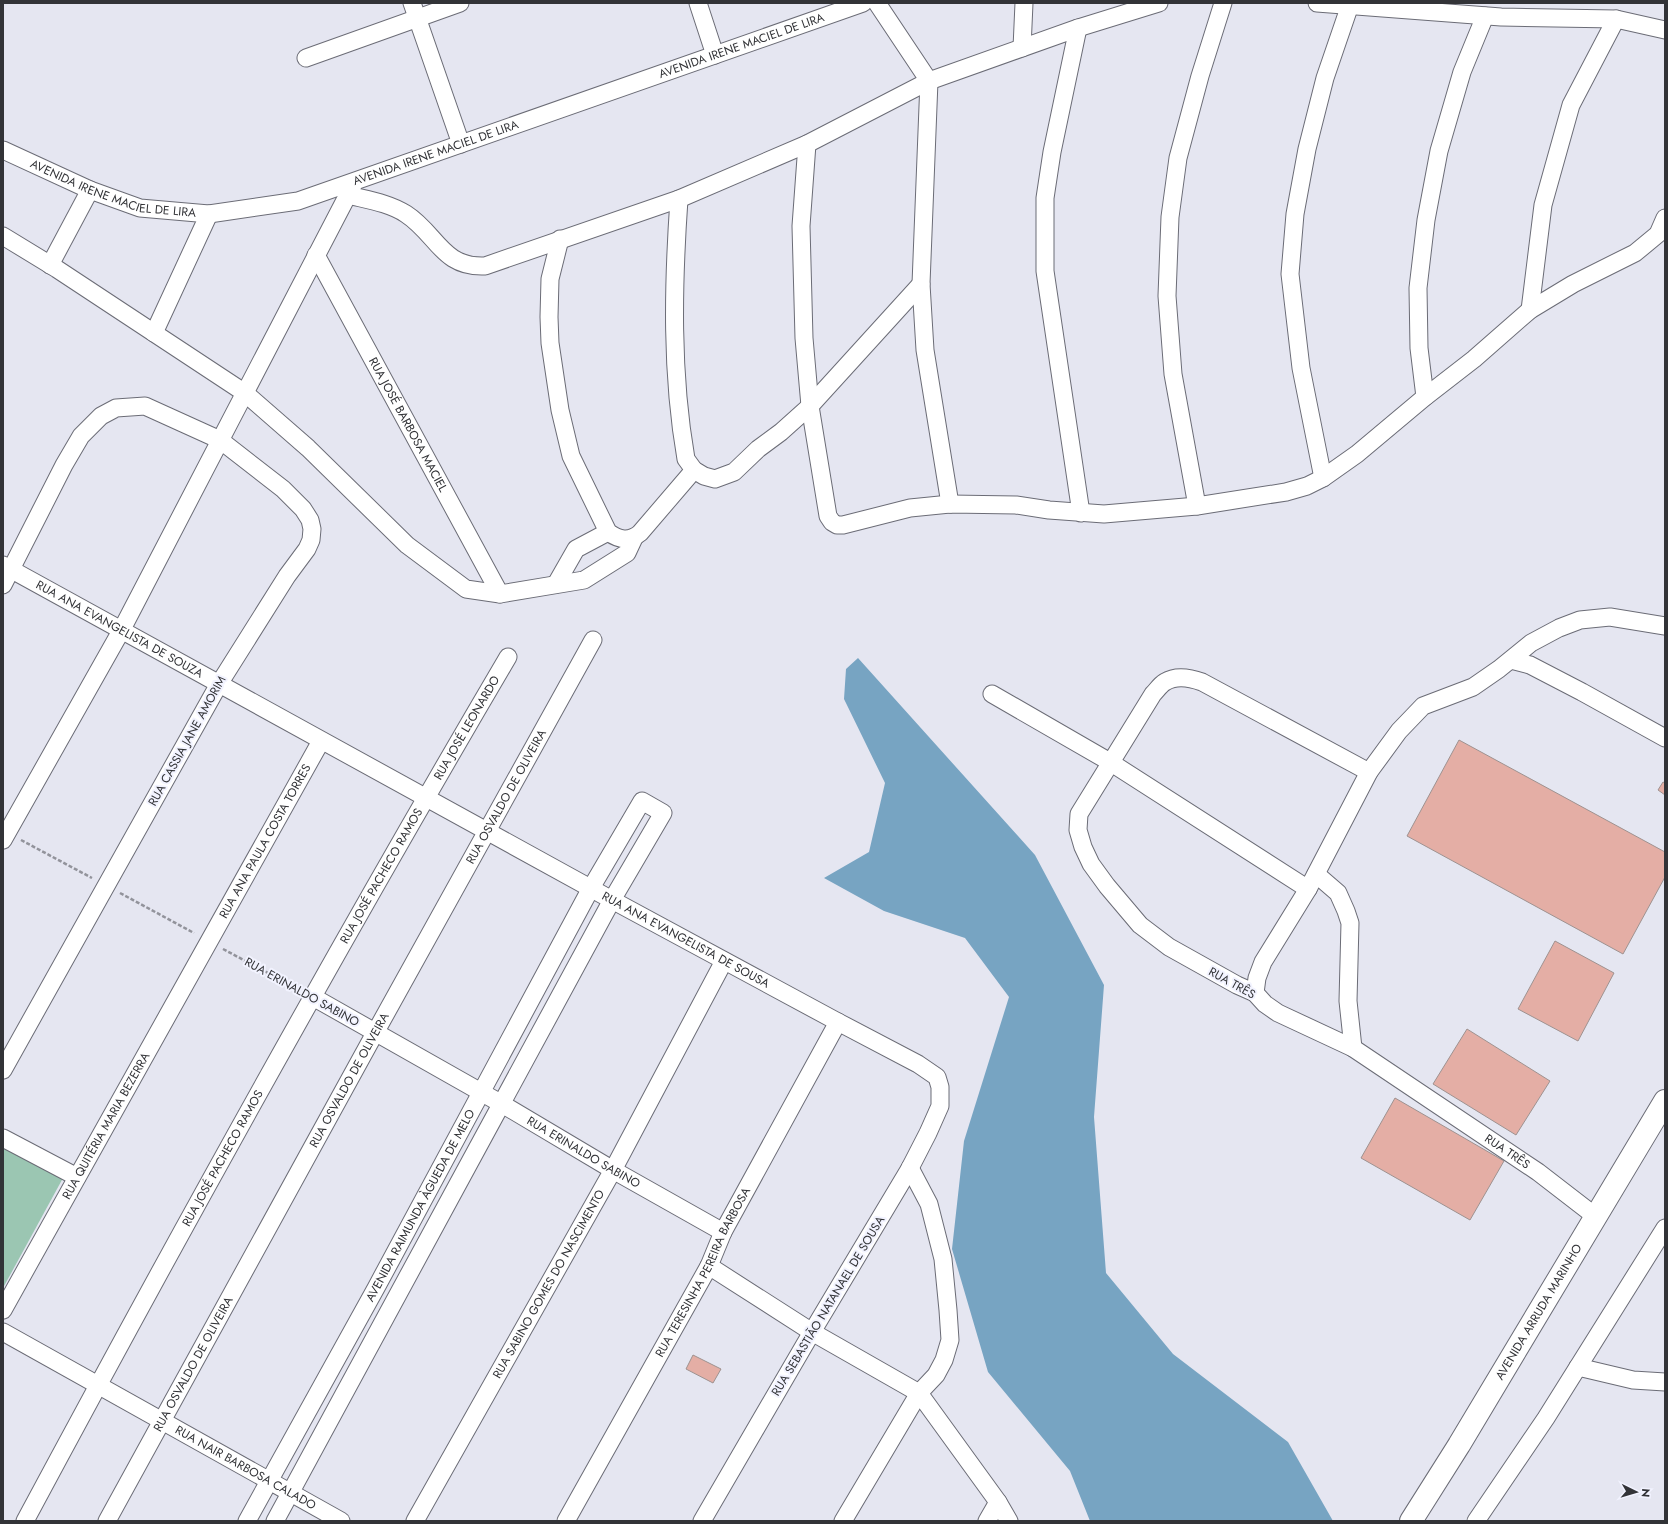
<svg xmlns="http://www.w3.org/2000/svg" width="1668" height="1524" font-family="Jost,sans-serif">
	<rect width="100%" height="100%" fill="#e5e6f1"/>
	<polygon fill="#9bc6b2" points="3,1148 63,1178 3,1288"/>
	<polygon fill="#77a4c2" points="858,658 1035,855 1104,985 1094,1117 1106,1273 1173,1354 1288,1442 1333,1521 1090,1521 1070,1471 988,1372 952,1249 964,1141 1009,997 965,938 884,911 824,878 869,852 885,783 844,699 846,669"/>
	<g fill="#e4aea5" stroke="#9e9290">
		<polygon points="1459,740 1665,852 1665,877 1623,954 1407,836"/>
		<polygon points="1663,782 1665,783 1665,795 1658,790"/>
		<polygon points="1555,941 1614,973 1578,1041 1518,1009"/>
		<polygon points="1467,1029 1550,1081 1516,1135 1433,1084"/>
		<polygon points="1395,1098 1504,1161 1470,1220 1361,1158"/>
		<polygon points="693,1355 721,1369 713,1383 686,1369"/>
	</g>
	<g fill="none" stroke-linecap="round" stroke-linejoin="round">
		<defs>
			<g id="street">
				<polyline points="412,3 461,144"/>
				<polyline points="698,3 715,55"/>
				<polyline points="877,3 929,81 921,284 925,350 950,504"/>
				<polyline points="1317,3 1501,17 1616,19 1665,30"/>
				<polyline points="1078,28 1052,152 1045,198 1045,271 1081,513"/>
				<polyline points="1022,48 1024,3"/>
				<polyline points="306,58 460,3"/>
				<polyline points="807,144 801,226 804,338 810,406 828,516 832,522 837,525 843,525 910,508 950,504 1016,505 1049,510 1104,514 1197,506 1286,492 1307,486 1323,478 1357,454 1425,397 1474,359 1530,310 1573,284 1635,253 1658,234 1665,218"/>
				<path id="s1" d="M3,150L90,190L140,208L209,214L298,201L863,3"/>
				<path d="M348,195C368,200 389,203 406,214C437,234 442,268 485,266L679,199L807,144L929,81L1078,28L1159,3"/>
				<path d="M679,199C673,286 671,373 686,459L694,470L704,476L715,479L734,472L758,449L781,432L810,406L921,284"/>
				<polyline points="3,236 57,269 245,393 308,448 407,545 466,589 500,594 584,580 627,553 634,538"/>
				<path d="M560,239L550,279L549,317L550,343L560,410L571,456L608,532C619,540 629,542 640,533L694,470"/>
				<path id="s2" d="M316,255L500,594"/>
				<polyline points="50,265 90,190"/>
				<polyline points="1530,310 1543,205 1571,105 1616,19"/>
				<polyline points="154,333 209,214"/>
				<polyline points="1425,397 1419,348 1418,288 1426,220 1439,151 1462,72 1485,16"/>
				<polyline points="1323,478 1301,368 1290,274 1295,214 1307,149 1325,78 1350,5"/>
				<polyline points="1197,506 1173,374 1167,296 1170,217 1178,158 1200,76 1223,3"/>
				<path id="s3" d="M3,565L612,900L838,1022L918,1064L937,1077L940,1087V1106L928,1133L910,1168L812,1332L702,1521"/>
				<polyline points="556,584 576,549 608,532"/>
				<polyline points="3,585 64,465 81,436 101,416 116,408 145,406 220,440 283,489 303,509 310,520 312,529 311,540 307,549 287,576 219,684 3,1070"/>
				<polyline points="1511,660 1530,665 1582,692 1665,738"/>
				<polyline points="992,694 1110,762 1308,889"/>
				<path id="s4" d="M1369,772L1202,682C1191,678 1176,675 1165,682C1160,685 1157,690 1153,694L1079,814L1078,830L1083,847L1091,864L1107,886L1140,925L1169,947L1237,985L1255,993L1265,1004L1278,1013L1353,1048L1538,1172L1595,1216"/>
				<polyline points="3,840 121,631 353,185"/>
				<polyline points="1316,874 1338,893 1346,911 1350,923 1348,1001 1353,1048"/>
				<polyline points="1255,993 1257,978 1263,962 1308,889 1369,772 1399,731 1423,706 1473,687 1499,669 1531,643 1559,628 1580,620 1610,617 1665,626"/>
				<path id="s5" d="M313,997L502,1104L613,1170L723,1232"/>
				<polyline points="3,1138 77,1177"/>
				<polyline points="910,1168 929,1204 943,1259 948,1310 950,1340 944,1360 936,1375 919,1393 998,1502 1009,1521"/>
				<polyline points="709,1266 812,1332 919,1393 843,1521"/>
				<path id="s6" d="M3,1310L321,741"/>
				<path id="s7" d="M3,1332L341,1521"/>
				<polyline points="1578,1367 1633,1380 1665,1382"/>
				<path id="s8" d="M25,1521C181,1230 341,941 508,657"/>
				<path id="s9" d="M107,1521L375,1033L593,640"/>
				<path id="s10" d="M247,1521L376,1288L591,888L642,801L663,813L612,900L275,1521"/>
				<path id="s11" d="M415,1521L613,1170L724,961"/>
				<path id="s12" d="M566,1521L709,1266L723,1232L838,1022"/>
				<polyline points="987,1521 998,1502"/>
				<polyline points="1476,1521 1546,1418 1665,1228"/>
			</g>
			<g id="highway">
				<path id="s13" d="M1411,1521L1459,1445L1665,1101"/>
			</g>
		</defs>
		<use href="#street" stroke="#6b6c76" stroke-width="19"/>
		<use href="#highway" stroke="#6b6c76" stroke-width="24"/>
		<g stroke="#92939b" stroke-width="2.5" stroke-dasharray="4 2" stroke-linecap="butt">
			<polyline points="21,840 92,878"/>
			<polyline points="120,893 194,933"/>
			<polyline points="223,949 298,989"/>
		</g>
		<use href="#street" stroke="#fff" stroke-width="17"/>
		<use href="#highway" stroke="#fff" stroke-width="22"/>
	</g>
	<g text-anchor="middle" stroke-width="4" stroke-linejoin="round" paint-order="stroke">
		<g font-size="12" fill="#323337" stroke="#f2f3ff">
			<text dy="4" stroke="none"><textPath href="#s1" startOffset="778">AVENIDA IRENE MACIEL DE LIRA</textPath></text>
			<text dy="4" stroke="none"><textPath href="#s1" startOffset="454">AVENIDA IRENE MACIEL DE LIRA</textPath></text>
			<text dy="4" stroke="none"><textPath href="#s1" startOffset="118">AVENIDA IRENE MACIEL DE LIRA</textPath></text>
			<text dy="4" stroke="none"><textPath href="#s2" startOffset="193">RUA JOSÉ BARBOSA MACIEL</textPath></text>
			<text dy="4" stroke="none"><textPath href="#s3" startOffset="133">RUA ANA EVANGELISTA DE SOUZA</textPath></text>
			<text dy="4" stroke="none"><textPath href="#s8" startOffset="908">RUA JOSÉ LEONARDO</textPath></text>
			<text transform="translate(187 741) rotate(-61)" y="4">RUA CASSIA JANE AMORIM</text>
			<text dy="4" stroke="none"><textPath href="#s9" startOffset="827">RUA OSVALDO DE OLIVEIRA</textPath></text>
			<text dy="4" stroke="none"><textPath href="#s6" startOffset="537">RUA ANA PAULA COSTA TORRES</textPath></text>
			<text dy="4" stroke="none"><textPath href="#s8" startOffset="737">RUA JOSÉ PACHECO RAMOS</textPath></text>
			<text dy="4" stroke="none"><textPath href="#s3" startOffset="779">RUA ANA EVANGELISTA DE SOUSA</textPath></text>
			<text transform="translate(1232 983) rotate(29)" y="4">RUA TRÊS</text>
			<text transform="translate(302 992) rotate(29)" y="4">RUA ERINALDO SABINO</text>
			<text dy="4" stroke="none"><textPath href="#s9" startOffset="503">RUA OSVALDO DE OLIVEIRA</textPath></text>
			<text dy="4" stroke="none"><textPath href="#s6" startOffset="211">RUA QUITÉRIA MARIA BEZERRA</textPath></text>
			<text dy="4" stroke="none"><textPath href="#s4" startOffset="950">RUA TRÊS</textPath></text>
			<text dy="4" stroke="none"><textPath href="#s5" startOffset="312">RUA ERINALDO SABINO</textPath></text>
			<text dy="4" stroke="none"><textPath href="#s8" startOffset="413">RUA JOSÉ PACHECO RAMOS</textPath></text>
			<text dy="4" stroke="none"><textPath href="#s10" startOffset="360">AVENIDA RAIMUNDA ÀGUEDA DE MELO</textPath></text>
			<text dy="4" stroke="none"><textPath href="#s12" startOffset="284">RUA TERESINHA PEREIRA BARBOSA</textPath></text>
			<text dy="4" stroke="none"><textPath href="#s11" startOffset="272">RUA SABINO GOMES DO NASCIMENTO</textPath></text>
			<text transform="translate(828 1306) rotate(-59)" y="4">RUA SEBASTIÃO NATANAEL DE SOUSA</text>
			<text dy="4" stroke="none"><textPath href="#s13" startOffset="245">AVENIDA ARRUDA MARINHO</textPath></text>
			<text dy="4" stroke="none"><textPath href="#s9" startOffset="179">RUA OSVALDO DE OLIVEIRA</textPath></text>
			<text dy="4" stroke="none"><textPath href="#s7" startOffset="278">RUA NAIR BARBOSA CALADO</textPath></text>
		</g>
	</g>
	<rect width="1668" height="1524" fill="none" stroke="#323337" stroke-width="8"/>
	<g transform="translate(1636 1492) rotate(95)" stroke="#f2f3ff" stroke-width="3" paint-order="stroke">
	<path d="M0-3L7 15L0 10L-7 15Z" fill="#323337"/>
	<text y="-6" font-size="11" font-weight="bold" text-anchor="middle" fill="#323337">N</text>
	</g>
</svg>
